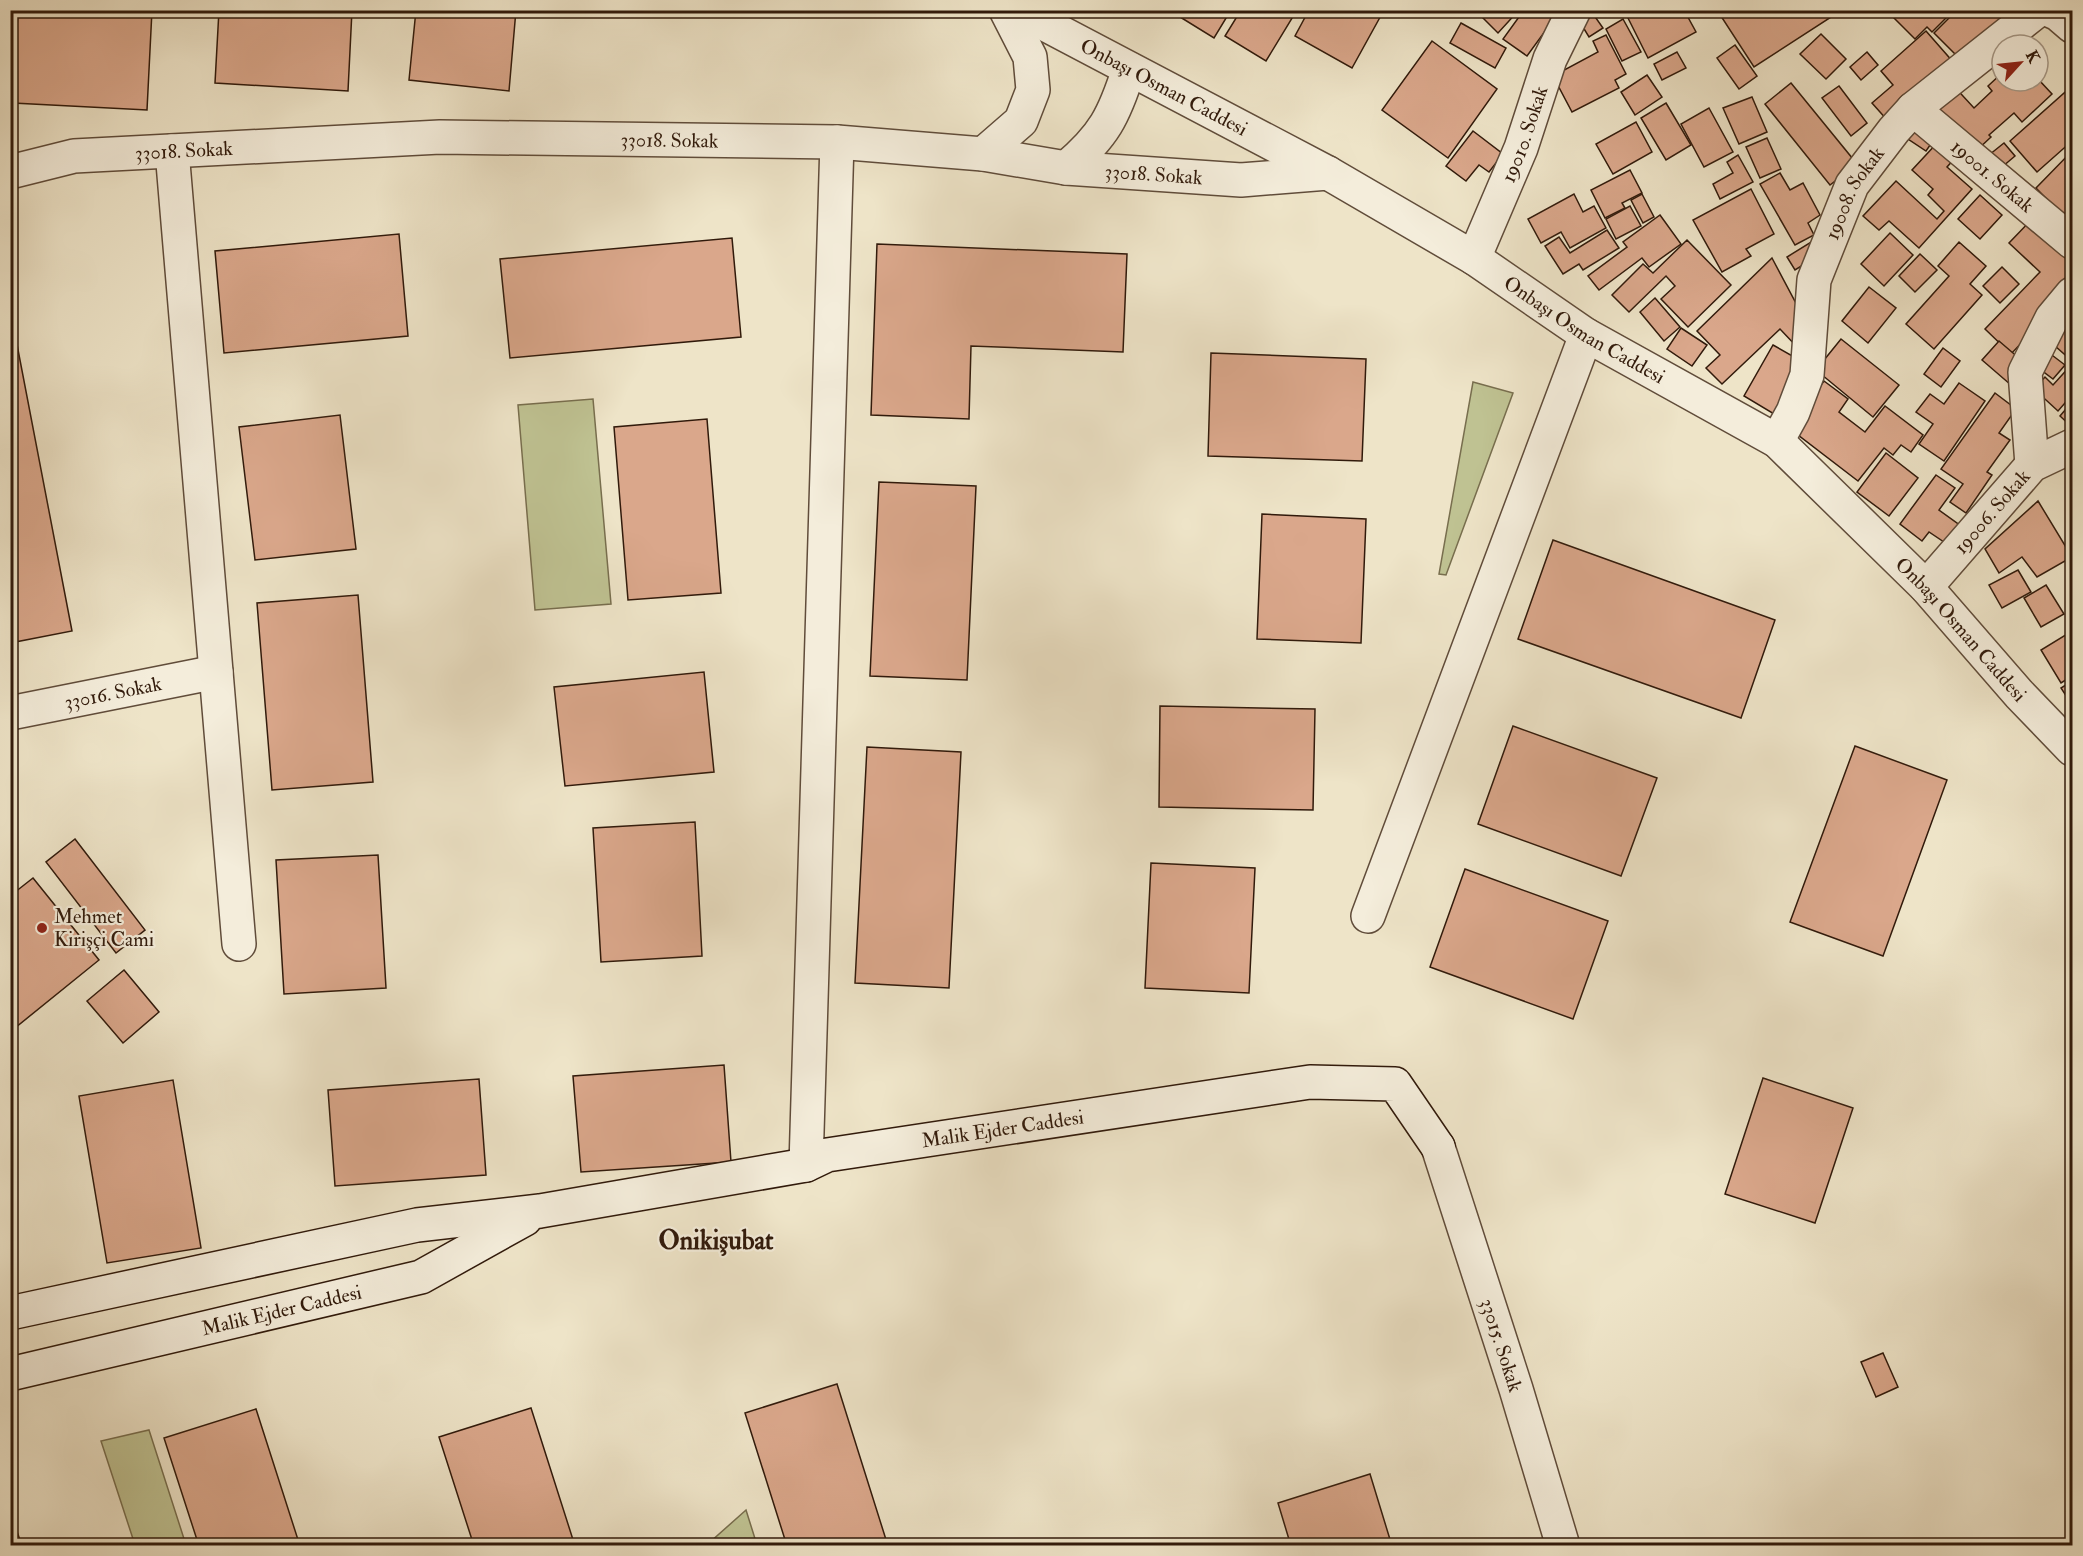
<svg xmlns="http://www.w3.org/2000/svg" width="2083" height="1556" font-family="'IM FELL Double Pica',serif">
	<rect width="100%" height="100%" fill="#eee4c8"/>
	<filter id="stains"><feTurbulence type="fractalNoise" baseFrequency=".00333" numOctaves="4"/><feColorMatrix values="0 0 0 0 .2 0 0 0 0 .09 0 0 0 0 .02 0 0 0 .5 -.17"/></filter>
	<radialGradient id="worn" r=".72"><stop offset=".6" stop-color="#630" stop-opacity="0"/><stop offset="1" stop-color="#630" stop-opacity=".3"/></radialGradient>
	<g fill="#bfc292" stroke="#786e4e" stroke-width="1.5">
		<polygon points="1473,382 1513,393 1446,575 1439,574"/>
		<polygon points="593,399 611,604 535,610 518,405"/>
		<polygon points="149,1430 186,1545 135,1545 101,1441"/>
		<polygon points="746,1510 757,1545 710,1545 709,1543"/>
	</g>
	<g fill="#daa78b" stroke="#311a0b" stroke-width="1.5">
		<polygon points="18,10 152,10 147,110 13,103"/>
		<polygon points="219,10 352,10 348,91 215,83"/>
		<polygon points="416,10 516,10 509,91 409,80"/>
		<polygon points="1174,10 1231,10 1214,38 1172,12"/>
		<polygon points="1241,10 1297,10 1266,61 1225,36"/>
		<polygon points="1309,10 1384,10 1352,68 1295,36"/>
		<polygon points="1475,10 1519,10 1498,33"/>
		<polygon points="1524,10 1542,10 1554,19 1527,56 1503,39"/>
		<polygon points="1624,10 1684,10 1696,32 1648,58"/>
		<polygon points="1717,10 1842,10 1754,67"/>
		<polygon points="1886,10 1954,10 1932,32 1927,27 1915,39"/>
		<polygon points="1957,10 1999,10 2005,16 1962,61 1934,33"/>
		<polygon points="1591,11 1603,28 1589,37 1578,19"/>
		<polygon points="1623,19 1641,52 1622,61 1606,29"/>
		<polygon points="1461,23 1506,48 1495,68 1450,43"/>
		<polygon points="1926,31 1954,63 1888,121 1872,103 1893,85 1881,71"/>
		<polygon points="1821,34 1846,59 1826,79 1800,54"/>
		<polygon points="1606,35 1626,74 1615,80 1619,88 1572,112 1553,76 1598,52 1593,41"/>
		<polygon points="1432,41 1497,89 1448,158 1382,110"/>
		<polygon points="1735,45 1757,76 1739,89 1717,58"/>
		<polygon points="1677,52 1686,68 1662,80 1654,64"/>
		<polygon points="1867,52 1878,65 1861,80 1850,67"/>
		<polygon points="2002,73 2002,81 2038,81 2038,79 2052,94 2022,122 2014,113 1989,135 1991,137 1976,151 1931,101 1951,83 1974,108 1992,91 1988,86"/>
		<polygon points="1647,75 1662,97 1635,115 1621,92"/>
		<polygon points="1791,83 1857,164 1830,185 1765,104"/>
		<polygon points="1839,86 1867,123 1851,136 1822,98"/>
		<polygon points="2072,86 2072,141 2037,172 2010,141"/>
		<polygon points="1752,97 1767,132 1739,144 1723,108"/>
		<polygon points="1666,103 1691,145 1666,160 1641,118"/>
		<polygon points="1709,108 1733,152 1704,167 1681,124"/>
		<polygon points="1923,118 1940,131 1926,151 1908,139"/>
		<polygon points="1636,122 1652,152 1613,174 1596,144"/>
		<polygon points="1473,131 1503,154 1489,172 1479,165 1466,181 1446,166"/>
		<polygon points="1767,138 1781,169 1760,178 1746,147"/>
		<polygon points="1938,142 1956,157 1947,167 1972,189 1919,248 1889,221 1879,230 1863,216 1896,181 1937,219 1944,211 1928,195 1933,189 1912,170"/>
		<polygon points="2004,143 2015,156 1995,173 1984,159"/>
		<polygon points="2072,151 2072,225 2036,188"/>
		<polygon points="1738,155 1753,182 1720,199 1713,184 1733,173 1727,162"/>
		<polygon points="1630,170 1642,193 1622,203 1625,208 1605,218 1591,190"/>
		<polygon points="1780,173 1790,190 1803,183 1820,215 1808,223 1814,235 1795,245 1760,184"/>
		<polygon points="1751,189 1774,234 1746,249 1751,256 1722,272 1693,220"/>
		<polygon points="1574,194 1583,212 1594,206 1606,228 1570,248 1561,232 1541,243 1528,219"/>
		<polygon points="1642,194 1654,217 1643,223 1631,200"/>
		<polygon points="1980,195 2002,215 1980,239 1958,219"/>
		<polygon points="1630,206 1641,226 1616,239 1606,219"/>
		<polygon points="1660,215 1681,244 1649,267 1642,258 1599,290 1588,276 1627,247 1623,242"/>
		<polygon points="2034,217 2072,254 2072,289 2011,354 1985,329 2040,272 2009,243"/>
		<polygon points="1607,230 1619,248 1583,270 1579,264 1563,274 1545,246 1559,237 1570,253"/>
		<polygon points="1890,233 1913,255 1884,286 1861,264"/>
		<polygon points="399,234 408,336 224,353 215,251"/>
		<polygon points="732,238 741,337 510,358 500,259"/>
		<polygon points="1816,239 1824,252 1795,270 1787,257"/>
		<polygon points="1687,240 1731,285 1688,327 1661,299 1675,286 1666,276 1629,312 1612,295 1643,264 1653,273"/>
		<polygon points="1959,242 1986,266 1970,284 1982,295 1934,349 1906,324 1949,276 1938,266"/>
		<polygon points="877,244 1127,254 1123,352 971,346 969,419 871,415"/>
		<polygon points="1920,254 1937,270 1915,292 1899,276"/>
		<polygon points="1772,258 1799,309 1800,350 1780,329 1722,384 1706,368 1720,355 1697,331"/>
		<polygon points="2002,267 2019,284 2000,303 1983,286"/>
		<polygon points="1869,287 1896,308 1868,343 1842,321"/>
		<polygon points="1655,298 1680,327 1664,341 1640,312"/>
		<polygon points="10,308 72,631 10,643"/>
		<polygon points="2059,326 2072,338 2072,358 2071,360 2047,339"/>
		<polygon points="1681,328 1707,345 1692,366 1667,349"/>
		<polygon points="1841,339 1899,385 1873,417 1816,370"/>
		<polygon points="1999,341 2027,365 2011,385 1982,360"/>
		<polygon points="1773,345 1803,362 1774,414 1744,396"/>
		<polygon points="2040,346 2065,365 2053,379 2029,361"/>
		<polygon points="1943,348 1960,361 1941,387 1924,374"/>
		<polygon points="1211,353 1366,359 1362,461 1208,456"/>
		<polygon points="2072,364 2072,395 2058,411 2034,389 2045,377 2053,385"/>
		<polygon points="1824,381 1848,399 1839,412 1865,432 1885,406 1923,435 1911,452 1901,445 1893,455 1884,448 1858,481 1789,428"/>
		<polygon points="1959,383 1985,401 1944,461 1919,444 1933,424 1916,412 1930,394 1944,404"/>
		<polygon points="1995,393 2016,409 1999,433 2010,440 1987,472 1992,475 1966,513 1950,502 1963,484 1941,469"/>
		<polygon points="2072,402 2072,427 2060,416"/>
		<polygon points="340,415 356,549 255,560 239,427"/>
		<polygon points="707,419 721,593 628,600 614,427"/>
		<polygon points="1886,453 1918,478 1889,516 1857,492"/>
		<polygon points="1936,475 1955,488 1939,510 1961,526 1947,544 1929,532 1922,541 1900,524"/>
		<polygon points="879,482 976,486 967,680 870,676"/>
		<polygon points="2038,501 2072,557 2037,577 2022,557 1999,573 1985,549"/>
		<polygon points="1262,514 1366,519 1361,643 1257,639"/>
		<polygon points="1553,540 1775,620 1741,718 1518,639"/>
		<polygon points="2018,570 2031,592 2002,608 1989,585"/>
		<polygon points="2046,585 2064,614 2041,627 2024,598"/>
		<polygon points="358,595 373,782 272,790 257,603"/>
		<polygon points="2072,631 2072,676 2061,683 2041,650"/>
		<polygon points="704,672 714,772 565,786 554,687"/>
		<polygon points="2072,681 2072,705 2061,688"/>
		<polygon points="1160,706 1315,709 1313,810 1159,807"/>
		<polygon points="1513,726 1657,778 1621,876 1478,824"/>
		<polygon points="1855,746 1947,780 1883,956 1790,922"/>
		<polygon points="867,747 961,752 949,988 855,983"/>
		<polygon points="695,822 702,956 601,962 593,828"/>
		<polygon points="75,839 145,930 116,953 46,862"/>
		<polygon points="378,855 386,988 284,994 276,860"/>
		<polygon points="1151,863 1255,868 1249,993 1145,988"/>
		<polygon points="1465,869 1608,921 1573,1019 1430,967"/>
		<polygon points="33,878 99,960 10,1032 10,896"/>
		<polygon points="124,970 159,1012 123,1043 87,1001"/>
		<polygon points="724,1065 731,1162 581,1172 573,1076"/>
		<polygon points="1763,1078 1853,1108 1815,1223 1725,1194"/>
		<polygon points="479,1079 486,1175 335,1186 328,1090"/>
		<polygon points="173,1080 201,1248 107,1263 79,1096"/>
		<polygon points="1883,1353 1898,1387 1876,1397 1861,1362"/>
		<polygon points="837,1384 888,1546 787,1546 745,1413"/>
		<polygon points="531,1408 575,1546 474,1546 439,1437"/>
		<polygon points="256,1409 300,1546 199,1546 164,1438"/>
		<polygon points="1370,1474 1392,1546 1291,1546 1278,1503"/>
		<polygon points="10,1511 22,1546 10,1546"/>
	</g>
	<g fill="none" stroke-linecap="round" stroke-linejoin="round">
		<defs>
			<g id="minor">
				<path id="s1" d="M1018,10L1328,173L1474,258L1586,335L1777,441L1926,587L2019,694L2072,749"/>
				<polyline points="2049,10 2058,14 2072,26"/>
				<path id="s2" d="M1913,109L2072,242"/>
				<polyline points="172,151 239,944"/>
				<polyline points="983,154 1021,121 1033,90 1030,57 1006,10"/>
				<path d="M1066,168C1104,136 1114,116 1129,69"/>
				<path id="s3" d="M10,172L74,156L440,137L837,142L983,154L1066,168L1241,180L1328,173"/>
				<path id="s4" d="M1474,258L1521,148L1550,59L1574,10"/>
				<path id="s5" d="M1777,441L1793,412L1807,375L1814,280L1852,185L1894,130L1913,109L2038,10"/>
				<polyline points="2032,465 2025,372 2052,318 2072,294"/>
				<path id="s6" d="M1926,587L2032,465L2072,446"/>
				<path id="s7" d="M10,713L216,672"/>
				<polyline points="1368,916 1586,335"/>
				<path id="s8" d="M1438,1147L1516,1389L1563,1546"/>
				<polyline points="806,1165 837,142"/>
			</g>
			<g id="secondary">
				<path id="s9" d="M10,1313L417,1225L540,1211L806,1165L827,1155L1310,1082L1395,1084L1438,1147"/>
				<path id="s10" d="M10,1374L421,1277L525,1219"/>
			</g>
		</defs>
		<use href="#minor" stroke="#604c3a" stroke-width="36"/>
		<use href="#secondary" stroke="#311a0b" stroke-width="36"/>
		<use href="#minor" stroke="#f4eddb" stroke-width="33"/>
		<use href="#secondary" stroke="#f4eddb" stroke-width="33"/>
	</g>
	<circle fill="#8f2418" stroke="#f4eddb" stroke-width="2" cx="42" cy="928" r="6"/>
	<g text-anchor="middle" stroke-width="4.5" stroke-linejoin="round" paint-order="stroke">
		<g font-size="20" fill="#311a0b" stroke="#f4eddb">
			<text dy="7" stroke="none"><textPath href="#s1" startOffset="165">Onbaşı Osman Caddesi</textPath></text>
			<text dy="7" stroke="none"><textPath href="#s4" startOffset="134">19010. Sokak</textPath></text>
			<text dy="7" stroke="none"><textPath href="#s3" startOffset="662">33018. Sokak</textPath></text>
			<text dy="7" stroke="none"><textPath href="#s3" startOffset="176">33018. Sokak</textPath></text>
			<text dy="7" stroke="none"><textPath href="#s3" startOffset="1148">33018. Sokak</textPath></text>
			<text dy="7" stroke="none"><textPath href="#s2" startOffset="104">19001. Sokak</textPath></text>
			<text dy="7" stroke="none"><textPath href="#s5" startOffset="264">19008. Sokak</textPath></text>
			<text dy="7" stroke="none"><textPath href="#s1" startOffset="651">Onbaşı Osman Caddesi</textPath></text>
			<text dy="7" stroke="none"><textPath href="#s6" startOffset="100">19006. Sokak</textPath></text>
			<text dy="7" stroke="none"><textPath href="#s1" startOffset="1137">Onbaşı Osman Caddesi</textPath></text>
			<text dy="7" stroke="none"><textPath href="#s7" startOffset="105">33016. Sokak</textPath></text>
			<text dy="7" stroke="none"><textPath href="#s9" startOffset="1011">Malik Ejder Caddesi</textPath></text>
			<text dy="7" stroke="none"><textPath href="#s10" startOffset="279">Malik Ejder Caddesi</textPath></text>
			<text dy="7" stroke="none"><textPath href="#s8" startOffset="208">33015. Sokak</textPath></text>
		</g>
		<g font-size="20" fill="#311a0b" stroke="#f4eddb" text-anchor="start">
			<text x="54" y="923">Mehmet<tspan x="54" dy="23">Kirişçi Cami</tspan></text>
		</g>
		<g font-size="26" font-weight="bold" fill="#311a0b" stroke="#f4eddb">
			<text x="716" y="1249">Onikişubat</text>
		</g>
	</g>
	<rect width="2083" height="1556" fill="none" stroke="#eee4c8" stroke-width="36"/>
	<rect x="12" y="12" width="2059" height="1532" fill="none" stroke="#311a0b" stroke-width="3"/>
	<rect x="18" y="18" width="2047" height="1520" fill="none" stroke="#311a0b" stroke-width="1.5"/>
	<g transform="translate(2020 63) rotate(63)"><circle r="28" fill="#f4eddb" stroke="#a69988" stroke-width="1.5"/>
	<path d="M0-4.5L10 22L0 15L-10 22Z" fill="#8f2418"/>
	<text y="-9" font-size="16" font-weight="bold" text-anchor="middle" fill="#311a0b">K</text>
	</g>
	<rect width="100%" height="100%" filter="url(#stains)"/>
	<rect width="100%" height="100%" fill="url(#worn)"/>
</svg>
